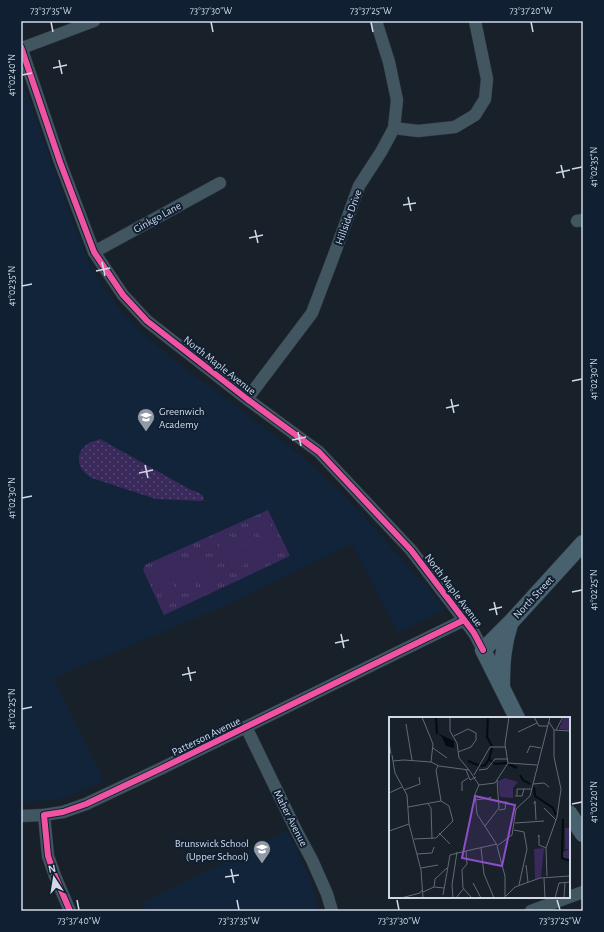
<svg xmlns="http://www.w3.org/2000/svg" width="604" height="932" font-family="'Alegreya Sans',sans-serif">
	<defs>
		<pattern id="grass-dots" width="8" height="8" patternUnits="userSpaceOnUse"><rect width="8" height="8" fill="#3a295b"/><path d="M2 2h.1M6 6h.1" fill="none" stroke="#554773" stroke-width="1.8" stroke-linecap="round"/></pattern>
		<pattern id="park-tufts" width="24" height="20" patternUnits="userSpaceOnUse"><rect width="24" height="20" fill="#3a295b"/><path d="M3 7l-1-3M5 7V3M7 7l1-3M15 17l-1-3M17 17v-4M19 17l1-3" fill="none" stroke="#554773"/></pattern>
	</defs>
	<rect width="100%" height="100%" fill="#18202a"/>
	<g fill="#12243a">
		<polygon points="21,76 67,206 89,262 103,286 119,308 144,334 174,360 238,407 303,457 354,505 446,609 398,633 352,544 227,605 53,678 104,781 72,795 58,800 21,802"/>
		<polygon points="287,831 297,850 310,879 319,911 147,911 142,903"/>
	</g>
	<path fill="url(#grass-dots)" d="M100,439L191,490L198,492L203,496L204,500L202,501L156,499L92,478C80,471 73,457 85,446C89,442 95,441 100,439Z"/>
	<polygon fill="url(#park-tufts)" points="268,510 290,556 164,615 143,570 145,565"/>
	<g fill="#3a295b">
		<polygon points="268,519 282,549 268,555 255,525"/>
		<polygon points="250,527 264,557 250,563 237,534"/>
		<polygon points="231,536 245,565 231,571 218,542"/>
		<polygon points="201,549 215,579 201,585 188,555"/>
		<polygon points="182,557 196,587 182,593 169,564"/>
		<polygon points="164,566 178,595 164,601 151,572"/>
	</g>
	<g fill="none" stroke-linecap="round" stroke-linejoin="round">
		<defs>
			<g id="minor">
				<polyline points="21,47 60,162 94,252 123,295 147,321 247,399 319,452 411,550 474,633 483,650"/>
				<polyline points="22,48 94,21"/>
				<polyline points="394,128 418,131 455,127 475,115 485,99 487,79 475,21"/>
				<polyline points="577,221 583,220"/>
				<polyline points="94,252 220,183"/>
				<polyline points="247,399 312,313 334,255 359,186 381,152 394,128 397,100 389,62 376,21"/>
				<polyline points="246,727 297,832 312,860 327,894 332,911"/>
				<polyline points="21,816 44,815"/>
				<polyline points="70,911 55,876 48,856 44,815 63,812 86,804 160,769 464,620"/>
				<polyline points="531,911 583,892"/>
			</g>
			<g id="major">
				<path d="M502,686C502,663 503,646 510,624"/>
				<polyline points="517,718 483,650 511,622 583,543"/>
				<polyline points="569,813 583,834"/>
			</g>
		</defs>
		<use href="#minor" stroke="#333a43" stroke-width="13"/>
		<use href="#major" stroke="#333a43" stroke-width="17"/>
		<use href="#minor" stroke="#415661" stroke-width="12"/>
		<use href="#major" stroke="#47616f" stroke-width="16"/>
		<defs>
			<g id="cycleway">
				<polyline points="21,47 60,162 94,252 123,295 147,321 247,399 319,452 411,550 474,633 483,650"/>
				<polyline points="70,911 55,876 48,856 44,815 63,812 86,804 160,769 464,620"/>
			</g>
		</defs>
		<use href="#cycleway" stroke="#101f32" stroke-width="8"/>
		<use href="#cycleway" stroke="#f153a3" stroke-width="6"/>
	</g>
	<path fill="none" stroke="#d0dae7" stroke-width="1.5" d="M51,22L53,32M211,22L213,32M371,22L373,32M531,22L533,32M59,60L62,74M53,68L67,65M22,75L32,73M561,165L564,178M572,169L582,167M556,173L570,170M408,197L411,211M403,205L416,203M255,230L258,243M249,238L263,235M102,262L105,276M96,271L110,268M22,286L32,284M572,381L582,379M451,399L454,413M446,408L459,405M298,432L301,446M292,440L306,437M145,465L148,478M139,473L153,470M22,498L32,496M572,592L582,590M494,602L497,615M489,610L502,607M341,634L344,648M335,643L349,640M188,667L191,681M182,675L196,672M22,709L32,707M572,804L582,802M231,869L234,883M225,877L239,875M77,900L79,910M237,900L239,910M397,900L399,910M557,900L560,910"/>
	<defs>
		<symbol id="school-pin" viewBox="-11 -11 22 30"><path d="M0 17L-7.5 6A9.5 9.5 0 1 1 7.5 6Z" fill="#9099a5" stroke="#101f32"/><path d="M0-5L7-2L0 1L-7-2ZM-4 1L0 2.5L4 1V4Q0 6-4 4Z" fill="#fff"/></symbol>
	</defs>
	<g fill-rule="evenodd">
		<use href="#school-pin" x="136" y="407" width="20" height="27"/>
		<use href="#school-pin" x="252" y="839" width="20" height="27"/>
	</g>
	<g text-anchor="middle" stroke-width="4" stroke-linejoin="round" paint-order="stroke">
		<g font-size="11" fill="#d0dae7" stroke="#101f32">
			<text transform="translate(157 217) rotate(-29)" y="4">Ginkgo Lane</text>
			<text transform="translate(348 217) rotate(-70)" y="4">Hillside Drive</text>
			<text transform="translate(220 365) rotate(38)" y="4">North Maple Avenue</text>
			<text transform="translate(454 590) rotate(53)" y="4">North Maple Avenue</text>
			<text transform="translate(533 597) rotate(-47)" y="4">North Street</text>
			<text transform="translate(206 736) rotate(-26)" y="4">Patterson Avenue</text>
			<text transform="translate(291 818) rotate(63)" y="4">Maher Avenue</text>
		</g>
		<g font-size="11" fill="#d0dae7" stroke="#101f32" text-anchor="start">
			<text x="159" y="415">Greenwich<tspan x="159" dy="13">Academy</tspan></text>
			<text x="249" y="847" text-anchor="end">Brunswick School<tspan x="249" dy="13">(Upper School)</tspan></text>
		</g>
	</g>
	<g transform="translate(389 717)">
		<rect width="181" height="181" fill="#18202a"/>
		<path d="M175,0H181V13L170,12Z" fill="#3a295b"/>
		<path d="M116,61L129,65L124,71V81L111,80L109,64ZM155,131L152,160L146,162L145,132Z" fill="#3a295b"/>
		<path d="M176,111H181V142L174,141V135L180,132H176Z" fill="#3a295b"/>
		<path d="M48,16L65,24V31L57,29L53,20Z" fill="#020c11"/>
		<path fill="none" stroke="#020c11" stroke-width="2" d="M47,0L48,17M99,0L98,20L103,29M100,42L106,47L117,46L128,51M79,44L91,49M92,49L96,48L100,42L103,31M131,58L134,63L141,67M145,70L146,79L164,91L167,98M174,102L173,141L181,144"/>
		<path fill="none" stroke="#626a76" stroke-width="1" d="M33,0L44,27L42,45M61,0V14L68,26L70,41L80,53M145,0L150,9H159M160,5L165,13L181,14M17,7L23,43M167,13L174,0M129,15L148,6M65,19L79,12L87,16V23L82,30L69,35M0,25L2,37M44,31L58,41M138,36L141,29L152,31M3,38L6,56L18,78L20,107L32,153L34,181M4,44L15,43L42,45L50,49L80,53L90,68M119,46L148,48M77,53L81,63L87,60M90,53L98,52L106,42H118M85,58L101,30H116M144,67L155,66L160,70M90,68L106,66L119,46L116,27L120,0M90,68L86,77L88,97L108,128M15,73L31,67L30,60M73,74V65L79,61M0,76L13,70M126,79H133L135,72M128,79V72H142M86,83L101,81L102,80L100,81M39,87L42,91L43,122M145,87L146,84L147,103M19,90L52,84M155,91L167,103M110,93L116,92L117,84M126,106L155,104M96,109L110,91L108,63M125,113L135,115L138,132L130,168M0,114L20,107M50,116L61,127M149,120L150,118V128L157,131M25,122L47,121L64,104L60,89L52,84L47,53L49,49M92,131L95,157L105,181M28,137L43,136L45,130M137,148L139,165M32,151L49,148M158,159L157,131L168,100L172,72L165,40V13M155,161L156,181M84,166L92,181M45,170L46,162L58,151M34,175L45,170L55,171M54,178L61,138L77,134M117,179L126,170L151,161L181,159M82,180L74,171L73,153L78,147L77,134L108,127M116,180V159L108,129L123,118L127,92L141,79L161,0M12,181L31,176L33,173M64,181L63,168L68,135M67,181L75,171M166,181L170,166L181,165M175,181L176,165"/>
		<path fill="#8c4fc7" fill-opacity="0.15" stroke="#8c4fc7" stroke-width="2" d="M86,79L126,88L113,149L73,141Z"/>
		<rect width="181" height="181" fill="none" stroke="#d0dae7" stroke-width="2"/>
	</g>
	<rect width="604" height="932" fill="none" stroke="#101f32" stroke-width="44"/>
	<g transform="translate(54 878) rotate(348)" stroke="#101f32" stroke-width="3" paint-order="stroke">
	<path d="M0-3L7 15L0 10L-7 15Z" fill="#d0dae7"/>
	<text y="-6" font-size="11" font-weight="bold" text-anchor="middle" fill="#d0dae7">N</text>
	</g>
	<rect x="22" y="22" width="560" height="888" fill="none" stroke="#d0dae7" stroke-width="1.5"/>
	<g font-size="10" text-anchor="middle" fill="#d0dae7">
		<text x="51" y="14">73°37'35"W</text>
		<text x="211" y="14">73°37'30"W</text>
		<text x="371" y="14">73°37'25"W</text>
		<text x="531" y="14">73°37'20"W</text>
		<text transform="translate(11 75) rotate(-90)" y="4">41°02'40"N</text>
		<text transform="translate(593 167) rotate(-90)" y="4">41°02'35"N</text>
		<text transform="translate(11 286) rotate(-90)" y="4">41°02'35"N</text>
		<text transform="translate(593 379) rotate(-90)" y="4">41°02'30"N</text>
		<text transform="translate(11 498) rotate(-90)" y="4">41°02'30"N</text>
		<text transform="translate(593 590) rotate(-90)" y="4">41°02'25"N</text>
		<text transform="translate(11 709) rotate(-90)" y="4">41°02'25"N</text>
		<text transform="translate(593 802) rotate(-90)" y="4">41°02'20"N</text>
		<text x="79" y="924">73°37'40"W</text>
		<text x="239" y="924">73°37'35"W</text>
		<text x="399" y="924">73°37'30"W</text>
		<text x="560" y="924">73°37'25"W</text>
	</g>
</svg>
